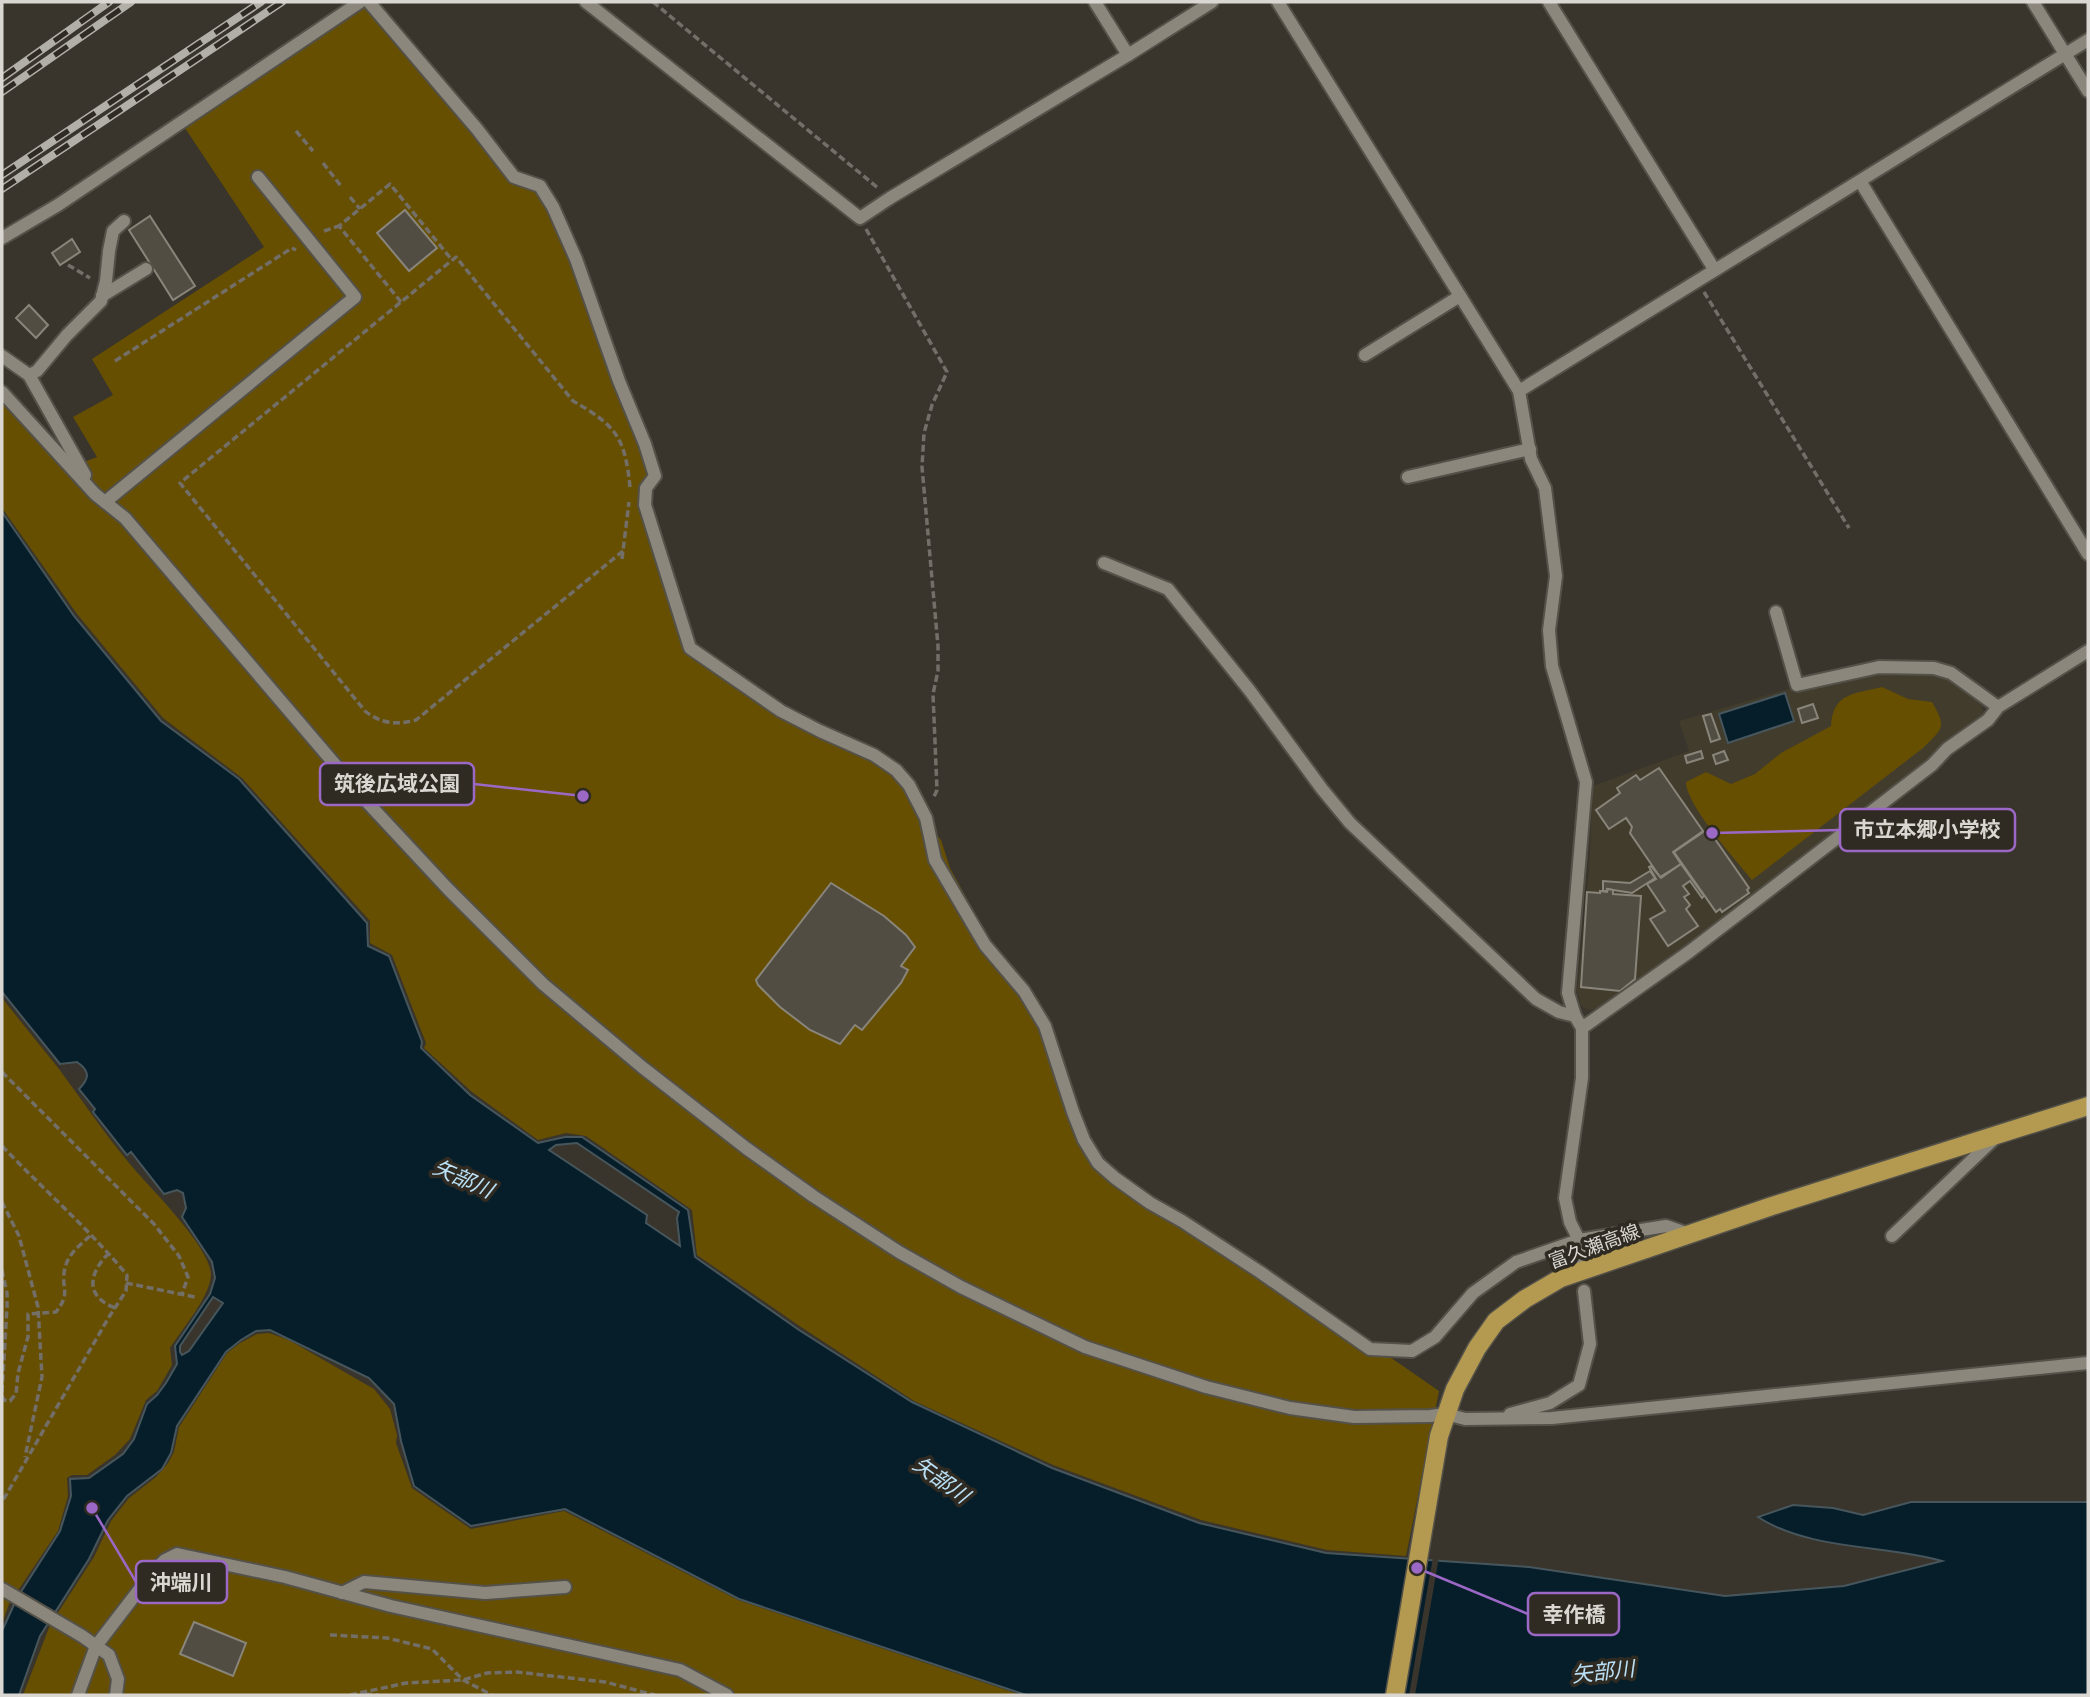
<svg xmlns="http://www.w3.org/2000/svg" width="2090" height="1697" font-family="'Space Grotesk','Noto Sans JP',sans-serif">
	<rect width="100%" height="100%" fill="#39352c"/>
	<polygon fill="#423c2d" points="1881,673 1938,674 1946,678 1982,706 1984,715 1945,742 1931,758 1692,943 1655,967 1603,1006 1591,1010 1584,1008 1581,1005 1577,991 1589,870 1593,786 1689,751 1679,721 1791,688 1793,693"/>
	<g fill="#664f01">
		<polygon points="365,7 514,183 533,189 540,195 571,260 649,469 639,493 682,640 690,655 880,762 899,777 918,813 941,840 950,868 988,937 1039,1000 1056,1059 1081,1128 1108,1166 1195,1227 1296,1292 1439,1391 1406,1556 1327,1550 1201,1520 1053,1465 914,1401 801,1327 697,1255 692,1210 586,1136 566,1133 538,1140 472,1092 424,1048 426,1043 392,955 370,943 370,921 242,778 163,718 77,614 2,508 2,401 63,470 97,457 73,417 113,395 92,359 264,247 185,128"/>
		<path d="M1882,687L1908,699L1932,702C1947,728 1943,728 1923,748L1752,880C1736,860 1686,805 1686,782L1706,772L1731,784L1755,774L1781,753L1831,726C1833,692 1855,694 1882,687Z"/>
		<path d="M2,998C21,1022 40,1045 59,1069C82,1100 104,1133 129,1163C148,1186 210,1246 211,1274C211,1296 182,1329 170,1348L172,1365L157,1391L146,1400L130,1439L115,1455L87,1475H72L67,1478L68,1496L58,1531L9,1604L2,1624Z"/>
		<polygon points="269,1333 289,1340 374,1389 390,1409 397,1435 396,1443 412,1488 471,1529 564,1511 738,1600 1021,1695 23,1695 50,1625 94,1557 111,1521 129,1498 156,1477 168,1463 174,1452 179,1427 227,1353 240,1343 257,1334"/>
	</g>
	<g fill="#061e2a" stroke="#46565c" stroke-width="2" fill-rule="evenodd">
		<path d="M2,512L74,616L161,721L239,779L367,923L368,946L389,956L422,1042L421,1048L470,1095L538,1143L565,1137H582L688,1210L695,1257L799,1330L912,1402L1052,1468L1199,1523L1326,1553L1529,1567L1725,1596L1844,1586L1942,1561C1885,1545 1808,1550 1758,1517L1793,1505L1833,1508L1863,1515L1911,1502H2088V1695H1026L739,1599L565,1509L471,1526L414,1486L401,1441L394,1404L369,1378L270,1330L256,1331L241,1340L226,1352L177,1426L171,1453L162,1469L127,1496L108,1520L89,1559L40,1636L19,1695H2V1631L17,1598L60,1531L71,1496L70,1479L89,1478L123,1454L134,1439L147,1404L157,1395L166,1383L177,1364L175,1346L210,1294L215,1278L212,1262L182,1217L186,1208L183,1193L177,1190L164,1194L131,1152L127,1155L93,1112L95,1109L79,1089C90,1078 90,1071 77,1062L60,1064L2,992ZM577,1143L679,1212L677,1218L680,1246L646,1223L647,1215L549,1150L556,1145ZM213,1297L223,1303L189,1351L182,1355L180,1352V1346Z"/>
		<polygon points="1785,693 1794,721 1728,743 1719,714"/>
	</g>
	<polygon fill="#39352c" points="1433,1557 1439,1557 1415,1695 1409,1695"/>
	<g fill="#514d43" stroke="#89857a" stroke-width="2">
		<polygon points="405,210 437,248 409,271 377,233"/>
		<polygon points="150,216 195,286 173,300 129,230"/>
		<polygon points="72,239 80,252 60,265 52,253"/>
		<polygon points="29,305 48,325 36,338 16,318"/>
		<polygon points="1813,704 1818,718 1802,723 1798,709"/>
		<polygon points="1711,714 1720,739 1711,742 1703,716"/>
		<polygon points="1701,751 1703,758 1687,763 1685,756"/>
		<polygon points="1724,751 1728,760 1716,764 1713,755"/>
		<polygon points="1659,768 1703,831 1673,852 1681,864 1660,877 1630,833 1632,827 1626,818 1609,829 1596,810 1620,793 1617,788 1636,775 1640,780"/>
		<polygon points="1708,829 1749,888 1747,890 1749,893 1722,912 1720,909 1716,912 1674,852"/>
		<polygon points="1681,864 1704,896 1702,898 1690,881 1683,886 1689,894 1684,897 1690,905 1686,909 1698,926 1668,946 1650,919 1665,911 1647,884 1656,879 1649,867 1651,866 1661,878"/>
		<polygon points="1650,871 1655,878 1632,893 1607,889 1607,891 1603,891 1603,881 1630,883"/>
		<polygon points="831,883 884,916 906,935 915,947 901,966 908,970 901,983 862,1030 855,1025 840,1044 810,1030 780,1007 758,985 756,980"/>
		<polygon points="1608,889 1613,890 1613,894 1641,896 1635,979 1620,991 1581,987 1587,892 1600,893 1600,891 1607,892"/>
		<polygon points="194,1622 246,1643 233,1676 180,1654"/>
	</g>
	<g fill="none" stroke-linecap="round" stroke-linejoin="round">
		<defs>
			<g id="minor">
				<polyline points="369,2 477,129 514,177 540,186 553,207 576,259 619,381 645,444 655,476 646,488 645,505 690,648 781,711 820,731 874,755 896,770 909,785 926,818 935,860 985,945 1024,991 1045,1026 1073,1112 1084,1140 1098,1163 1115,1178 1150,1203 1182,1221 1260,1272 1370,1349 1412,1351 1435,1337 1473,1293 1516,1262 1579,1240 1666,1226 1689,1234"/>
				<polyline points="586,2 860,218 890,198 1128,55 1212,2"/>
				<polyline points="1095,2 1128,55"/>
				<polyline points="1278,2 1519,391 1531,459 1545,488 1556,576 1549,630 1552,666 1586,782 1568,993 1575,1016 1582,1028 1582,1078 1565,1198 1570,1222 1579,1240 1581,1261"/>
				<polyline points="1549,2 1714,269"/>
				<polyline points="2033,2 2088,91"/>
				<polyline points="1860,181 2088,554"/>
				<polyline points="2,238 58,205 360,2"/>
				<polyline points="102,296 146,269"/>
				<polyline points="1365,355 1460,296"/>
				<polyline points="2,356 29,375 37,371 67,335 101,301 106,281 109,251 113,231 124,221"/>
				<polyline points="29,375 85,475"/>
				<polyline points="1519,391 2088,40"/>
				<polyline points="2,392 95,494 125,518 367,802 448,889 543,984 642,1067 746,1148 813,1196 899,1252 961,1287 1085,1347 1206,1387 1290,1408 1354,1417 1430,1416 1446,1414 1465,1419 1552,1418 2088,1363"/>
				<polyline points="1408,477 1530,449"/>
				<polyline points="105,502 355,297 258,177"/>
				<polyline points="1104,563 1168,589 1250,691 1322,789 1350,823 1536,999 1559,1012 1575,1016"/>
				<polyline points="1776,612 1797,685 1879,667 1934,668 1951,673 1998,707"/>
				<polyline points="1582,1028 1689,952 1932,765 1947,749 1988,720 1998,707 2088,651"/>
				<polyline points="1892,1236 1995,1138"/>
				<polyline points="1510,1414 1550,1403 1579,1385 1590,1344 1584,1291"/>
				<polyline points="2,1589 82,1636 109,1655 118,1679 116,1695"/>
				<polyline points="342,1593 364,1582 485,1593 565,1587"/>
				<polyline points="78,1695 96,1646 152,1573 165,1560 177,1554 285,1577 391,1606 680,1670 727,1695"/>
			</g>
			<polyline id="major" points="1395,1695 1439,1436 1455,1389 1477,1348 1496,1321 1525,1299 1561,1278 1772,1206 2088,1106"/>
		</defs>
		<use href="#minor" stroke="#545149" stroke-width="16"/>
		<use href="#major" stroke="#545149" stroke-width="21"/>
		<g stroke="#736f68" stroke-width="3.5" stroke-dasharray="7 3.5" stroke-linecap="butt">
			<polyline points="653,2 878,188"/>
			<polyline points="296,131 313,151"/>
			<polyline points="323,163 341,186"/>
			<polyline points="350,197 360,209"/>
			<polyline points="866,229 947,372 932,405 924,433 922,467 938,646 938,671 933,694 937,790 933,799"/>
			<polyline points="324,231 339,226"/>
			<polyline points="68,265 90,278"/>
			<polyline points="1704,292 1849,528"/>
			<polyline points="401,302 339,226 390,184 452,260"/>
			<polyline points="115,361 292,248 296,250"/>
			<path d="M623,551L416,720C397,725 381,724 365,711L180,483L456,257L573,401C617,426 625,438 630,487"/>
			<polyline points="622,559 629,502"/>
			<polyline points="2,1072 154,1224 179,1256 188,1277 182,1294"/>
			<path d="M2,1146C43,1189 89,1229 127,1275L126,1291L109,1317L2,1502"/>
			<polyline points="2,1202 19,1236 38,1307 42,1377 25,1457"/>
			<path d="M109,1253C89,1273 84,1296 115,1308"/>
			<polyline points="2,1270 7,1293 7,1307 2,1394"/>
			<polyline points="126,1283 195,1297"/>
			<path d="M2,1396L4,1400L10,1401L16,1394L18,1373L28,1337V1314L56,1312C72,1292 60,1288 65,1268C68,1254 80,1245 90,1236"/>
			<polyline points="330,1635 387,1638 432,1649 463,1680 492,1695"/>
			<polyline points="365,1694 379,1695"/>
			<polyline points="350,1695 406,1683 463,1680 487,1673 517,1672 605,1682 655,1695"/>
		</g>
		<use href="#minor" stroke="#8c877d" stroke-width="12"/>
		<use href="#major" stroke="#b39a50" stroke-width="18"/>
		<defs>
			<g id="rail">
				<polyline points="2,78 109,2"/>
				<polyline points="2,92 131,2"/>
				<polyline points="2,175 261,2"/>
				<polyline points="2,189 282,2"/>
			</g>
		</defs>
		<use href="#rail" stroke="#b2afa9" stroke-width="8"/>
		<use href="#rail" stroke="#2f2b22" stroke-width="5" stroke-dasharray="16" stroke-linecap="butt"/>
	</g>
	<g text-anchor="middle" stroke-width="7" stroke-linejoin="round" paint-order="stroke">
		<g font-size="19" fill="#dad7d2" stroke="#2f2b22">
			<text transform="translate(1594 1246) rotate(-20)" y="7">富久瀬高線</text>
		</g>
		<g font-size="21" font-style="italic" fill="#bae0f6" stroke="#2f2b22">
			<text transform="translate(463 1179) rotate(24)" y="7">矢部川</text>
			<text transform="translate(941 1480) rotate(36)" y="7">矢部川</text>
			<text transform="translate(1603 1672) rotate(-6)" y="7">矢部川</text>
		</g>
	</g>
	<path fill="none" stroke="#9c68c6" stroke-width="2.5" d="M583 796L474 784M1712 833L1840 830M92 1508L136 1582M1417 1568L1528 1614"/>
	<g fill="#9c68c6" stroke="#2f2b22" stroke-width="2.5">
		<circle cx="583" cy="796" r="7"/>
		<circle cx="1712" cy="833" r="7"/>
		<circle cx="92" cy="1508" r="7"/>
		<circle cx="1417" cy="1568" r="7"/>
	</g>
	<g fill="#2f2b22" stroke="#9c68c6" stroke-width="2.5">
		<rect x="320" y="763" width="154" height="42" rx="7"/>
		<rect x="1840" y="809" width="175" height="42" rx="7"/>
		<rect x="136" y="1561" width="91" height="42" rx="7"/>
		<rect x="1528" y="1593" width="91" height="42" rx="7"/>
	</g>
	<g font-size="21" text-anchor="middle" font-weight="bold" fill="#dad7d2">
		<text x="397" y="791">筑後広域公園</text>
		<text x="1927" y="837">市立本郷小学校</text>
		<text x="181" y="1590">沖端川</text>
		<text x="1574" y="1622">幸作橋</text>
	</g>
	<rect width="2090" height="1697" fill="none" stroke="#dad7d2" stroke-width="7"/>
</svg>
